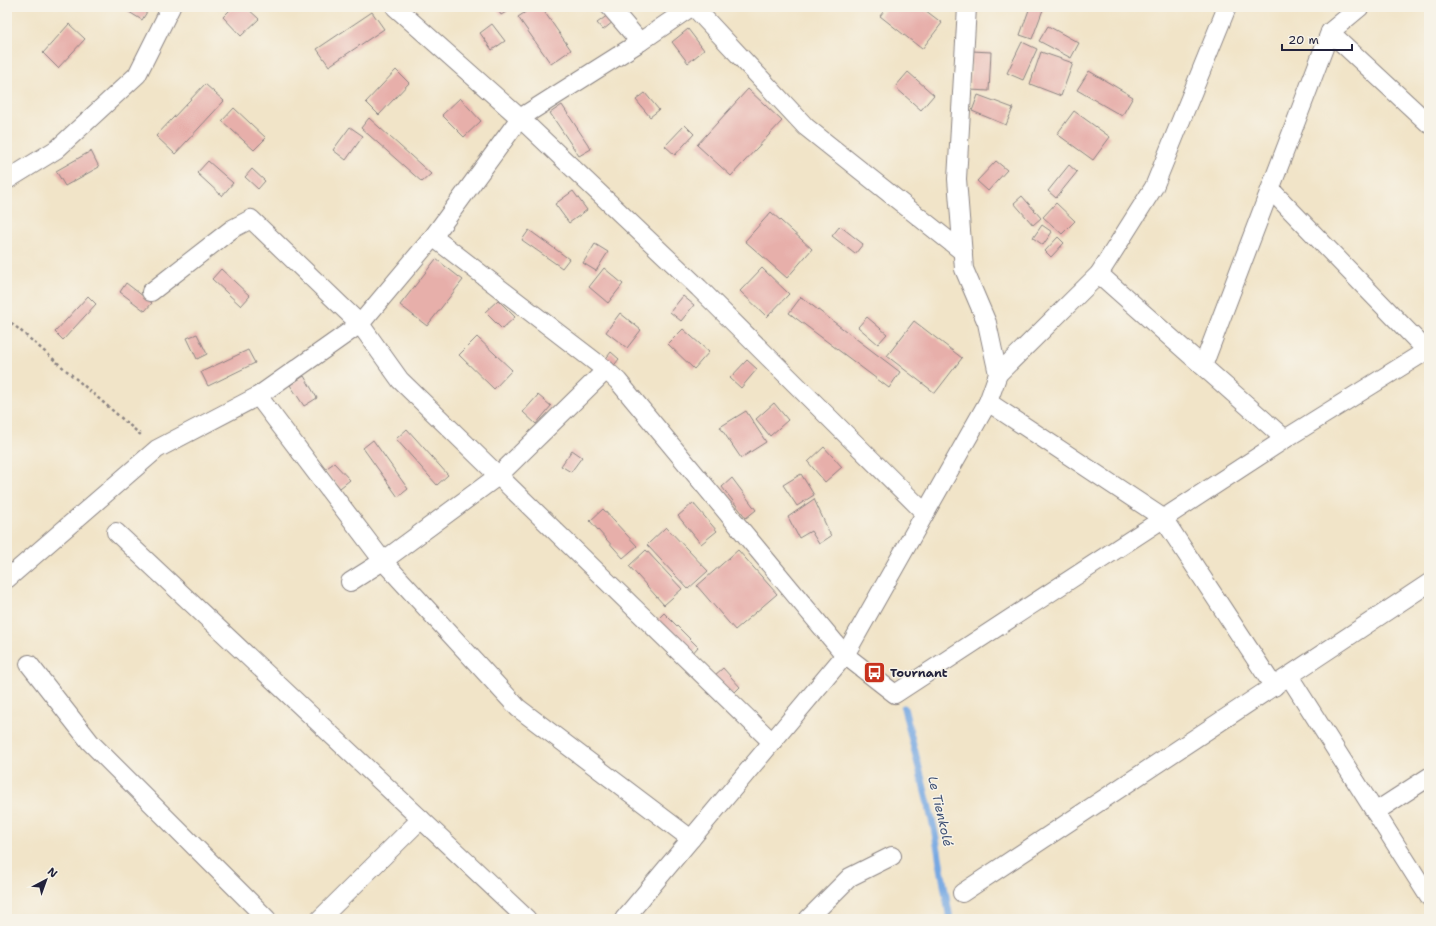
<svg xmlns="http://www.w3.org/2000/svg" width="1436" height="926" font-family="'Shantell Sans',sans-serif">
	<rect width="100%" height="100%" fill="#f7f3e8"/>
	<filter id="ink" filterUnits="userSpaceOnUse"><feTurbulence type="fractalNoise" baseFrequency=".025" numOctaves="2"/><feDisplacementMap in="SourceGraphic" scale="8" xChannelSelector="R" yChannelSelector="G"/><feConvolveMatrix kernelMatrix="1 2 1 2 8 2 1 2 1" color-interpolation-filters="sRGB"/></filter>
	<filter id="wash" filterUnits="userSpaceOnUse"><feTurbulence type="fractalNoise" baseFrequency=".012" numOctaves="4" result="noise"/><feDisplacementMap in="SourceGraphic" scale="16" xChannelSelector="R" yChannelSelector="G"/><feGaussianBlur stdDeviation="0.9" result="paint"/><feColorMatrix in="noise" values="0 0 0 0 0 0 0 0 0 0 0 0 0 0 0 0 0 1.4 0 .05"/><feComposite in="paint" operator="in"/></filter>
	<g filter="url(#wash)">
		<rect width="100%" height="100%" fill="#f1e4c8"/>
		<g fill="none" stroke-linecap="round" stroke-linejoin="round">
			<polyline stroke="#76a8e2" stroke-width="7" points="904,708 934,828 950,919"/>
		</g>
		<g id="blocks">
			<g fill="#e7afaa">
				<polygon points="121,7 150,7 142,20"/>
				<polygon points="233,7 246,7 259,19 241,36 223,17"/>
				<polygon points="496,7 515,7 501,15"/>
				<polygon points="533,7 541,7 571,50 551,64 518,17"/>
				<polygon points="887,7 921,7 942,23 922,49 880,16"/>
				<polygon points="1030,7 1044,7 1032,39 1020,35"/>
				<polygon points="372,12 384,29 329,66 317,49"/>
				<polygon points="608,15 614,21 603,30 597,23"/>
				<polygon points="69,24 85,39 58,68 43,53"/>
				<polygon points="492,24 505,41 492,50 480,33"/>
				<polygon points="1048,26 1079,43 1071,58 1039,41"/>
				<polygon points="688,29 704,50 688,63 672,42"/>
				<polygon points="1022,42 1037,49 1023,80 1007,73"/>
				<polygon points="972,51 991,52 989,91 970,90"/>
				<polygon points="1041,52 1073,63 1061,96 1030,84"/>
				<polygon points="396,70 409,83 379,115 366,102"/>
				<polygon points="1089,71 1133,97 1122,116 1077,90"/>
				<polygon points="908,72 934,95 921,110 895,87"/>
				<polygon points="205,84 224,101 175,154 156,136"/>
				<polygon points="748,89 782,121 731,176 697,145"/>
				<polygon points="645,93 659,110 650,117 636,100"/>
				<polygon points="978,95 1013,108 1006,125 972,111"/>
				<polygon points="460,98 481,121 464,137 442,115"/>
				<polygon points="562,105 591,149 579,156 550,113"/>
				<polygon points="234,108 266,138 254,150 222,121"/>
				<polygon points="1074,111 1110,137 1093,160 1057,134"/>
				<polygon points="369,118 431,174 422,182 361,128"/>
				<polygon points="685,125 694,134 675,155 665,146"/>
				<polygon points="350,127 363,136 346,160 333,150"/>
				<polygon points="91,151 99,167 65,186 56,171"/>
				<polygon points="208,161 233,183 222,196 197,173"/>
				<polygon points="996,161 1007,170 988,191 977,181"/>
				<polygon points="1069,165 1077,172 1056,198 1048,191"/>
				<polygon points="252,169 265,181 258,189 245,177"/>
				<polygon points="573,191 587,210 569,223 555,204"/>
				<polygon points="1022,196 1041,218 1033,225 1014,203"/>
				<polygon points="1056,203 1075,221 1062,234 1043,217"/>
				<polygon points="771,212 812,249 787,278 745,241"/>
				<polygon points="1042,225 1052,232 1043,245 1033,238"/>
				<polygon points="840,226 863,244 855,254 832,236"/>
				<polygon points="529,230 569,259 562,268 522,240"/>
				<polygon points="1058,237 1064,243 1051,257 1045,251"/>
				<polygon points="595,244 608,252 596,271 583,263"/>
				<polygon points="436,259 463,280 427,326 400,305"/>
				<polygon points="604,268 623,284 608,303 589,287"/>
				<polygon points="762,268 789,294 767,317 740,291"/>
				<polygon points="221,269 250,296 241,306 212,279"/>
				<polygon points="126,283 152,303 145,311 120,292"/>
				<polygon points="88,296 96,304 63,340 55,332"/>
				<polygon points="683,296 694,305 681,321 670,312"/>
				<polygon points="801,297 900,372 889,388 789,313"/>
				<polygon points="498,300 515,317 502,329 485,312"/>
				<polygon points="620,313 641,330 627,348 606,332"/>
				<polygon points="867,317 887,334 878,344 858,327"/>
				<polygon points="914,321 962,358 935,393 887,356"/>
				<polygon points="683,329 709,352 694,369 668,344"/>
				<polygon points="197,334 207,354 197,359 187,338"/>
				<polygon points="477,337 512,370 494,389 459,355"/>
				<polygon points="248,350 255,363 208,386 201,372"/>
				<polygon points="611,352 619,359 612,368 604,361"/>
				<polygon points="747,360 757,369 741,388 730,378"/>
				<polygon points="304,376 317,398 304,406 290,385"/>
				<polygon points="538,395 551,406 536,424 523,412"/>
				<polygon points="774,403 788,420 770,436 756,419"/>
				<polygon points="746,411 766,442 741,458 720,427"/>
				<polygon points="407,429 448,475 437,485 396,439"/>
				<polygon points="373,440 408,489 398,497 363,448"/>
				<polygon points="824,447 842,467 825,482 808,462"/>
				<polygon points="572,450 582,457 571,472 561,466"/>
				<polygon points="334,463 350,480 340,488 324,470"/>
				<polygon points="801,474 814,495 797,506 783,485"/>
				<polygon points="732,478 756,510 746,518 722,487"/>
				<polygon points="814,499 831,536 819,544 811,531 799,538 788,517"/>
				<polygon points="693,503 717,531 701,544 678,516"/>
				<polygon points="603,509 637,546 623,558 590,521"/>
				<polygon points="666,527 708,571 688,589 647,545"/>
				<polygon points="646,550 682,589 664,605 629,566"/>
				<polygon points="738,550 777,594 735,630 697,586"/>
				<polygon points="664,613 698,647 691,655 656,621"/>
				<polygon points="723,668 740,687 732,695 714,676"/>
			</g>
		</g>
	</g>
	<g filter="url(#ink)">
		<use href="#blocks" fill-opacity="0" stroke="#8a8382" stroke-width="1"/>
		<g fill="none" stroke-linecap="round" stroke-linejoin="round">
			<defs>
				<g id="street">
					<polyline points="395,7 520,118 699,288 925,513"/>
					<polyline points="610,7 640,42"/>
					<polyline points="694,7 806,127 963,252"/>
					<polyline points="1330,32 1429,124"/>
					<polyline points="7,180 57,149 137,75 171,7"/>
					<polyline points="1271,190 1429,353"/>
					<polyline points="433,237 606,370 618,381 845,655 895,694 1285,439 1426,351"/>
					<polyline points="1099,274 1285,439"/>
					<polyline points="151,292 232,229 251,219 360,324 400,380 772,742"/>
					<polyline points="1203,366 1330,32 1360,7"/>
					<polyline points="998,374 1099,274 1154,187 1227,7"/>
					<polyline points="258,396 383,561 518,708 691,839"/>
					<polyline points="988,402 1163,518 1274,687"/>
					<polyline points="116,532 527,919"/>
					<polyline points="7,579 157,449 258,396 360,324 433,237 520,118 640,42 691,7"/>
					<polyline points="350,582 383,561 498,476 606,370"/>
					<polyline points="29,664 90,742 267,919"/>
					<polyline points="1289,676 1429,897"/>
					<polyline points="1375,812 1429,777"/>
					<polyline points="962,893 1429,583"/>
					<polyline points="320,919 421,819"/>
					<polyline points="624,919 845,655 988,402 998,374 987,323 964,269 957,179 967,7"/>
					<polyline points="808,919 850,877 892,856"/>
				</g>
			</defs>
			<use href="#street" stroke="#8a8382" stroke-width="20"/>
			<polyline stroke="#8a8382" stroke-width="2.5" stroke-dasharray="3 3" stroke-linecap="butt" points="7,319 142,436"/>
			<use href="#street" stroke="#fff" stroke-width="18"/>
		</g>
	</g>
	<defs>
		<symbol id="bus-square" viewBox="-11 -11 22 22"><rect x="-9" y="-9" width="18" height="18" rx="4" fill="#c8321e" stroke="#f7f3e8"/><path d="M-5-6H5V4H4V6H2V4H-2V6H-4V4H-5ZM-3.5-4V0h7V-4ZM-3.5 1.2v1.5H-2V1.2ZM2 1.2v1.5H3.5V1.2Z" fill="#fff"/></symbol>
	</defs>
	<g fill-rule="evenodd">
		<use href="#bus-square" x="862" y="660" width="25" height="25"/>
	</g>
	<g text-anchor="middle" stroke-width="3" stroke-linejoin="round" paint-order="stroke">
		<g font-size="12" font-weight="bold" fill="#22223b" stroke="#f7f3e8" text-anchor="start">
			<text x="890" y="677">Tournant</text>
		</g>
		<g font-size="13" font-style="italic" fill="#3f5175" stroke="#f7f3e8">
			<text transform="translate(941 811) rotate(77)" y="5">Le Tienkolé</text>
		</g>
	</g>
	<rect width="1436" height="926" fill="none" stroke="#f7f3e8" stroke-width="24"/>
	<g transform="translate(46 880) rotate(41)" stroke="#f7f3e8" stroke-width="3" paint-order="stroke">
	<path d="M0-3L7 15L0 10L-7 15Z" fill="#22223b"/>
	<text y="-6" font-size="11" font-weight="bold" text-anchor="middle" fill="#22223b">N</text>
	</g>
	<path d="M1282 44v6h70v-6" fill="none" stroke="#22223b" stroke-width="2"/>
	<text x="1288" y="44" font-size="12" fill="#22223b" stroke="#f7f3e8" stroke-width="3" paint-order="stroke">20 m</text>
</svg>
